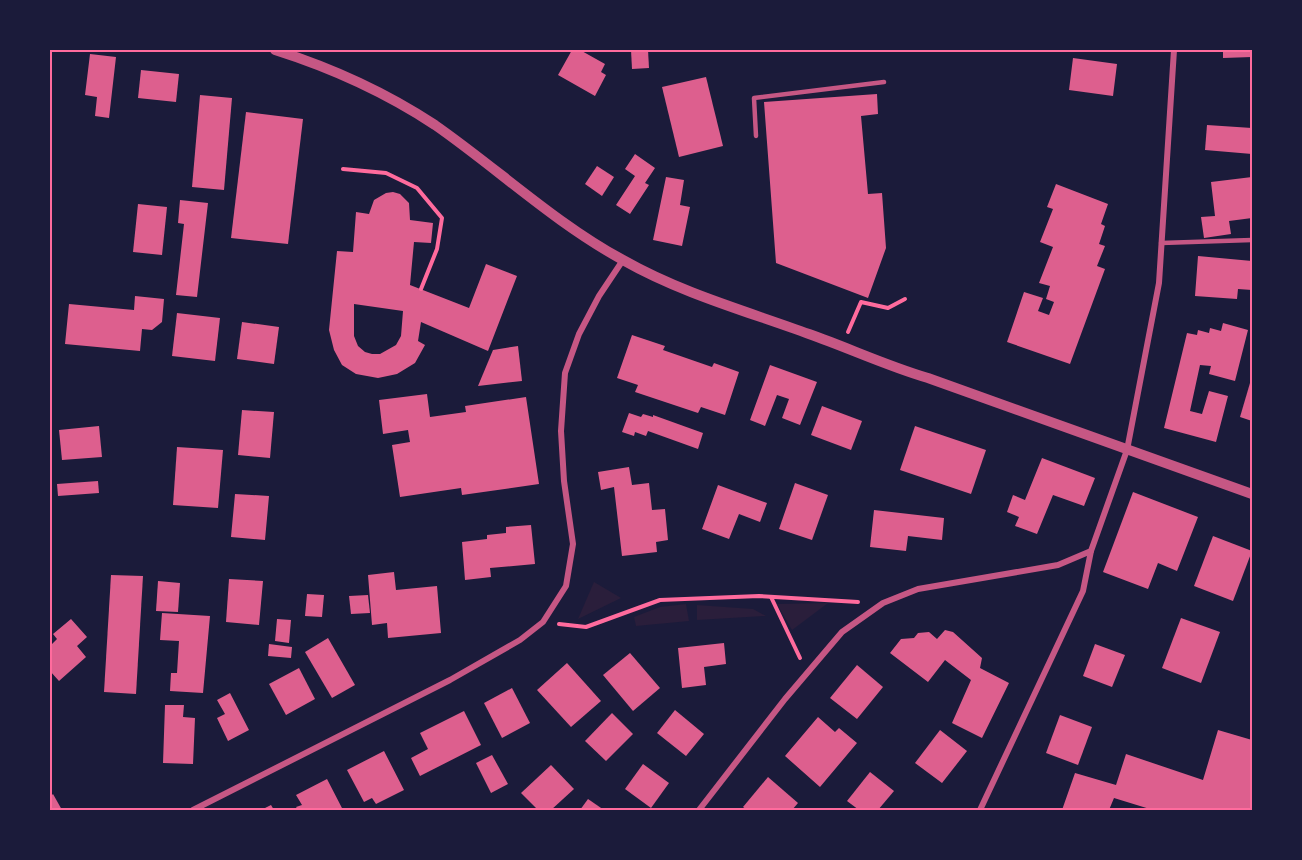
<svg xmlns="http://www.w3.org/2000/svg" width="1302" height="860" font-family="'DejaVu Sans',sans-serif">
	<rect width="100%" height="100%" fill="#1b1b3a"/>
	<g fill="#2a1e3b">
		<polygon points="594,582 621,598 578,619"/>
		<polygon points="828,603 792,630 777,604"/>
		<polygon points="686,604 689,621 636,626 634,617 660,607"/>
		<polygon points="697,605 753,609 766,616 697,620"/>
	</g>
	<g fill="#dd5f8e" fill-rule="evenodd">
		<polygon points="572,50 580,50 605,64 601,72 606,75 595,96 558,75"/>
		<polygon points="631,50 648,50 649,68 632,69"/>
		<polygon points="1223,50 1252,50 1252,57 1223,58"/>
		<polygon points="90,54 116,57 109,118 95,116 97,97 85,95"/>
		<polygon points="1073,58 1117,64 1113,96 1069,90"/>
		<polygon points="141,70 179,74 176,102 138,98"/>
		<polygon points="706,77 723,146 679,157 662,87"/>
		<polygon points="877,94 878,114 861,116 868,194 882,193 886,248 868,298 776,263 764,102"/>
		<polygon points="200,95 232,98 224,190 192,187"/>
		<polygon points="246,112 303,119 288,244 231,238"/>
		<polygon points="1207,125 1252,128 1252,154 1205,150"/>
		<polygon points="635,154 655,168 645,183 649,185 630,214 616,205 635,176 625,169"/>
		<polygon points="597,166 614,177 602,196 585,184"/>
		<polygon points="666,177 684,180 680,205 690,207 682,246 653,240"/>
		<polygon points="1252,177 1252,218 1229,221 1231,234 1204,238 1201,217 1215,216 1211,182"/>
		<polygon points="1056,184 1108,204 1101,224 1105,226 1099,244 1105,246 1097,266 1105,269 1070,364 1007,342 1024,292 1043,298 1038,311 1049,315 1054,302 1046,299 1050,286 1039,283 1053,247 1040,242 1053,209 1047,207"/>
		<path d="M393,192L400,194L409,203L410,220L433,223L431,243L414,242L410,285L469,308L486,264L517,276L488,351L421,322L418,341L425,345L415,363L397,374L378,378L356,374L342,365L334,350L329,330L337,251L353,252L356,212L369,214L374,200L386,193ZM354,304L403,311L401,336L396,345L380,354H372L365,352L358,346L354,336Z"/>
		<polygon points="180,200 208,203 197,297 176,295 184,224 178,223"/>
		<polygon points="138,204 167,207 162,255 133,252"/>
		<polygon points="1198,256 1252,261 1252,290 1238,289 1237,299 1195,296"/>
		<polygon points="135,296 164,299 162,322 152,330 142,329 140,351 65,344 69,304 134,310"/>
		<polygon points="177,313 220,318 215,361 172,356"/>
		<polygon points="242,322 279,327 274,364 237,359"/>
		<polygon points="1223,323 1248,330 1235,381 1209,374 1211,366 1200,365 1190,411 1202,414 1209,391 1228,396 1216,442 1164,428 1187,333 1197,335 1198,330 1209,333 1210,328 1221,331"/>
		<polygon points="632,335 665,346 663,350 712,367 714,363 739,372 725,415 701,407 698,413 635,392 638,385 617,378"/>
		<polygon points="518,346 522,381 478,386 493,350"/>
		<polygon points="770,365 817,382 800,425 782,418 789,399 777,395 765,426 750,420"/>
		<polygon points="1250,383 1252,383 1252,421 1240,417"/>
		<polygon points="427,394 430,417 466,412 465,406 526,397 539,484 462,495 461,488 400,497 392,445 410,442 408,430 383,434 379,400"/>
		<polygon points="822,406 862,421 851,450 811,435"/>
		<polygon points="242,410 274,412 270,458 238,455"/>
		<polygon points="629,413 641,417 643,414 653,417 653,415 703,433 698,449 648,431 646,436 635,432 634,436 622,432"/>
		<polygon points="99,426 102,457 62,460 59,430"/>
		<polygon points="915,426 986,450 971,494 900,470"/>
		<polygon points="177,447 223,450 218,508 173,505"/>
		<polygon points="1042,458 1095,478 1084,506 1053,495 1037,534 1015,526 1019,517 1007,512 1013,495 1025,500"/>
		<polygon points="629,467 632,485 649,483 652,510 665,509 668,540 656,542 657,552 622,556 614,487 601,490 598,472"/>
		<polygon points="98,481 99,493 58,496 57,484"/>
		<polygon points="795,483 828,495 812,540 779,529"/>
		<polygon points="718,485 767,503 760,522 739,514 729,539 702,529"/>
		<polygon points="1133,492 1198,517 1177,571 1158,563 1148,589 1103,572"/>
		<polygon points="235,494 269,496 265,540 231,537"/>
		<polygon points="874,510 944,518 942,540 908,536 906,551 870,547"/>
		<polygon points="531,525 535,564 490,568 491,577 465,580 462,542 487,539 487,535 506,533 506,527"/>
		<polygon points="1213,536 1252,551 1233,601 1194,586"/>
		<polygon points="394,572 396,590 437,586 441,633 388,638 387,623 372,625 368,575"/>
		<polygon points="111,575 143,576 136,694 104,692"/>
		<polygon points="229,579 263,581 259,625 226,622"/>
		<polygon points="158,581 180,583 178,612 156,611"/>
		<polygon points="307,594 324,595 322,617 305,616"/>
		<polygon points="368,595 370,613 351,614 349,596"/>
		<polygon points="162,613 210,616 203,693 170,691 171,673 177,673 179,641 160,640"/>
		<polygon points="1181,618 1220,632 1201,683 1162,668"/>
		<polygon points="71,619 87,637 77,646 86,657 59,681 50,671 50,646 57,639 53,634"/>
		<polygon points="277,619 291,620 289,643 275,641"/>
		<polygon points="945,630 953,632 982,658 980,668 1009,683 982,738 952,723 971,680 945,660 928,682 890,653 901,639 914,638 918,633 929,632 937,639"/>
		<polygon points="328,638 355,685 332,698 305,652"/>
		<polygon points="724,643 726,664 704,667 706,685 682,688 678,648"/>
		<polygon points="269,644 292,647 291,658 268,656"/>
		<polygon points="1095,644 1125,655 1112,687 1083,676"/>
		<polygon points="630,653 660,688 633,711 603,675"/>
		<polygon points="567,663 601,701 571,727 537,690"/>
		<polygon points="857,665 883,687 857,719 830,698"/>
		<polygon points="299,668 315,699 286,715 269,684"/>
		<polygon points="512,688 530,723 502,738 484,703"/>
		<polygon points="230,693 249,730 228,741 217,718 225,714 217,700"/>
		<polygon points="165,705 184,705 183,717 195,718 193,764 163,763"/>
		<polygon points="675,710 704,734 686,756 657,733"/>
		<polygon points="464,711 481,745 420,776 411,758 428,749 420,733"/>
		<polygon points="612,713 633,734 606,761 585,741"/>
		<polygon points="1060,715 1092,727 1078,765 1046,753"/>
		<polygon points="818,717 835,732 839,728 857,743 820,787 785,756"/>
		<polygon points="940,730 967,751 942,783 915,763"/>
		<polygon points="1218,730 1252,740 1252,810 1153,810 1114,798 1109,810 1062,810 1075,773 1116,785 1126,754 1203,780"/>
		<polygon points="384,751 404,790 376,804 372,798 364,802 347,770"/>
		<polygon points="492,755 508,784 491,793 476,763"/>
		<polygon points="643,764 669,783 651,808 625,789"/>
		<polygon points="551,765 574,789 551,810 538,810 521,793"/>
		<polygon points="870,772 894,791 878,810 859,810 847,801"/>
		<polygon points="768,777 798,803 792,810 747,810 743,807"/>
		<polygon points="327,779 343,810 298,810 296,807 302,805 296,795"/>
		<polygon points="53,794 62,810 50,810 50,797"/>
		<polygon points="588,799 604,810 580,810"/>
		<polygon points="271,805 274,810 261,810"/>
	</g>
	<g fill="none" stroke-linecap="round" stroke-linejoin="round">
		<g stroke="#ff6b9d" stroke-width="4">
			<polyline points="343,169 386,173 417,188 442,218 437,249 421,289"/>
			<polyline points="848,332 861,302 888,308 905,299"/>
			<polyline points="771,597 800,658"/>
			<polyline points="559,624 586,627 660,600 759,596 858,602"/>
		</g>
		<g stroke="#c65784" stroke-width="4.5">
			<polyline points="756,136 754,98 884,82"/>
			<polyline points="1161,243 1252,240"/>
		</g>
		<g stroke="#c65784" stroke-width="6">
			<polyline points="193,810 450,680 520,640 543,622 566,586 573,544 564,481 561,431 565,373 579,334 599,296 623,260"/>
			<polyline points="699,810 785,699 842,632 883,603 918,589 1058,565 1091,551 1127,450 1159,283 1174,50"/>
			<polyline points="980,810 1083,591 1091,551"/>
		</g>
		<path stroke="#c65784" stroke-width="10" d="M275,50C332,68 385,92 435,125C498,169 555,223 623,260C681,293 746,311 809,334C849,348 887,366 928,378L1252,494"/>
	</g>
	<rect width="1302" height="860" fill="none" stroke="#1b1b3a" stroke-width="102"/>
	<rect x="51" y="51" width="1200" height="758" fill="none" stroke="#ff6b9d" stroke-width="2"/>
</svg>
